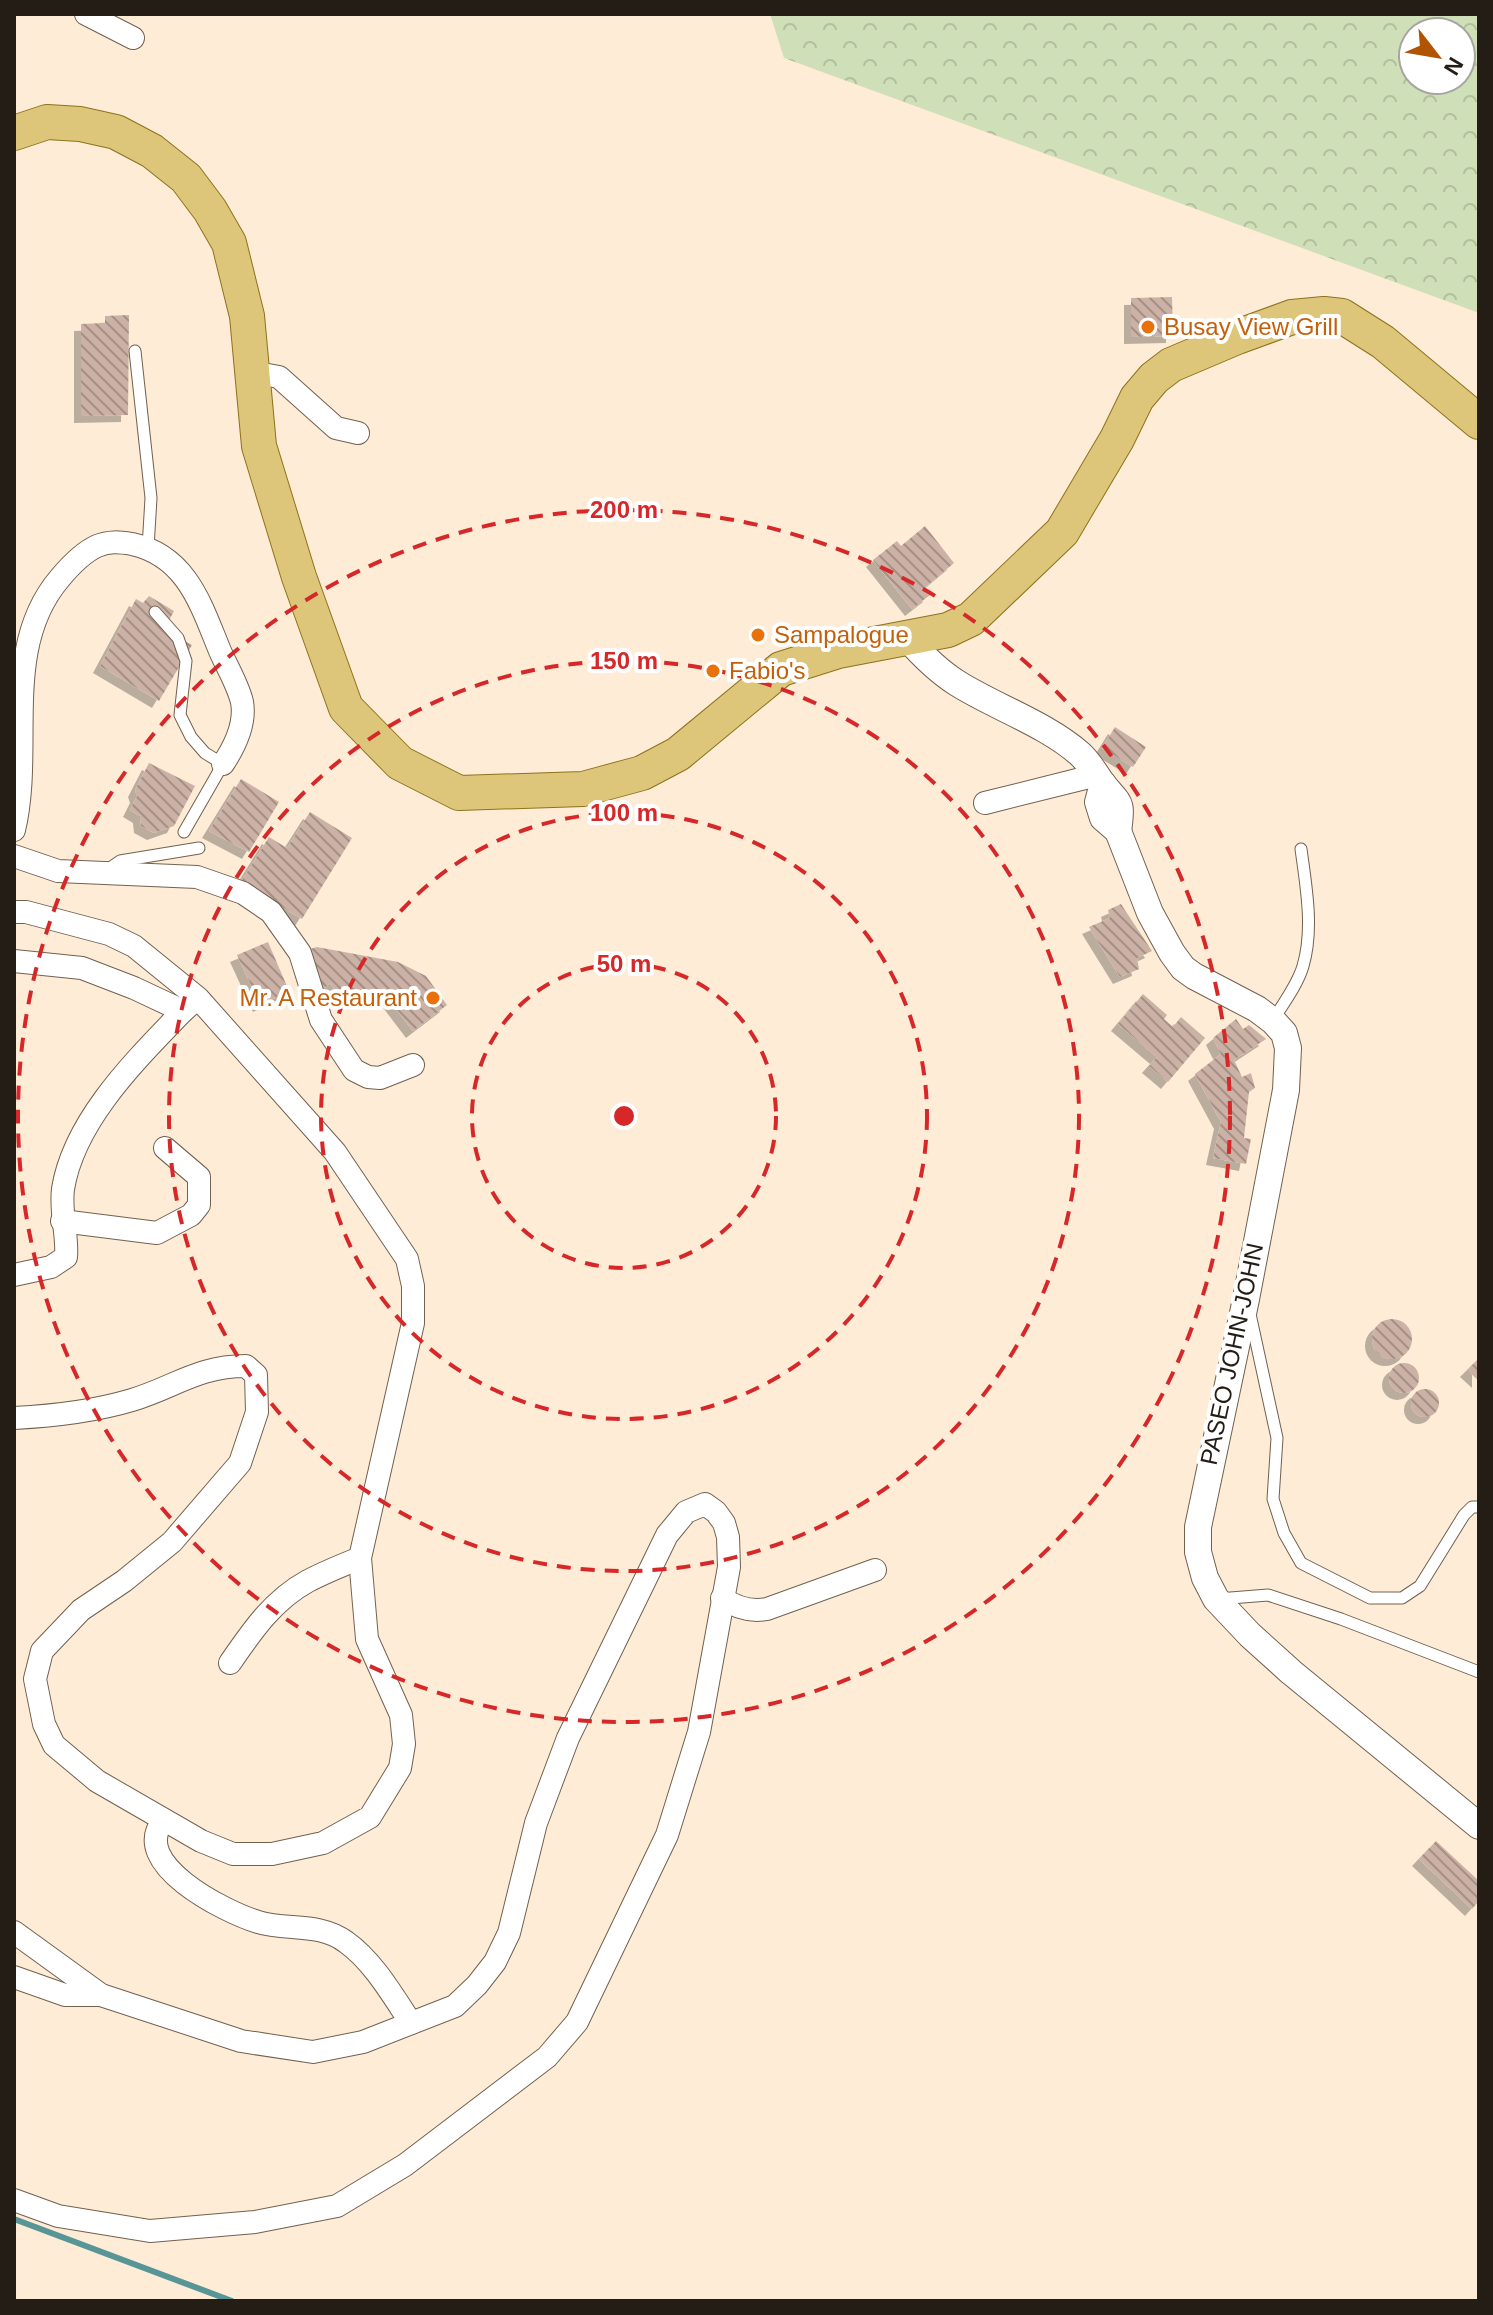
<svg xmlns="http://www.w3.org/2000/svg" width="1493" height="2315" font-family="Helvetica,sans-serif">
	<defs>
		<pattern id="forest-crowns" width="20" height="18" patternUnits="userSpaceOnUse" patternTransform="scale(2)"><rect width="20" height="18" fill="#cfdfb8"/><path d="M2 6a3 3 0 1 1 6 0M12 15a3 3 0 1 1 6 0" fill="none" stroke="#b1bf9d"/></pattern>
		<pattern id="building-back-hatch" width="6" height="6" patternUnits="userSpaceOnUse" patternTransform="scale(2)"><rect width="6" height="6" fill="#ccb2a6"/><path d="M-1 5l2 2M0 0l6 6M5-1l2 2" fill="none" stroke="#a59086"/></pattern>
		<filter id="shadow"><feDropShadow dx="-7" dy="7" stdDeviation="0" flood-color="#0004"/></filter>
	</defs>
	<rect width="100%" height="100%" fill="#feecd7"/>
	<path fill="url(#forest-crowns)" fill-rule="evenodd" d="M770,14H1479V313L784,58ZM1413,32H1461V80H1413Z"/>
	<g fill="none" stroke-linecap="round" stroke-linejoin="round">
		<polyline stroke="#589597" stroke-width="6" points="14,2219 232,2301"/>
	</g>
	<g fill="url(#building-back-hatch)" filter="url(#shadow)">
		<polygon points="1172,297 1173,336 1131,337 1131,298"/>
		<polygon points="129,315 128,415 81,416 81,324 105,323 105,316"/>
		<polygon points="925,526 954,563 924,588 930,595 912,609 873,560 897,541 901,546"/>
		<polygon points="149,596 174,611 164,630 192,645 159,701 100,666 136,599 143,603"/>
		<polygon points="1115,727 1146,747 1133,767 1102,748"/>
		<polygon points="149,763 195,786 174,826 154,833 141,826 140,816 130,810 137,796 135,790"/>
		<polygon points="241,779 279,802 249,852 209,831"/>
		<polygon points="310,812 352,838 302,919 241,882 269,837 287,848"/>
		<polygon points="1121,904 1152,951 1137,958 1139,969 1120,977 1089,927 1110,918 1108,910"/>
		<polygon points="268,942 289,991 260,1005 237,955"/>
		<polygon points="317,947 398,962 426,976 447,1005 413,1031 388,998 335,990 330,983 321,991 303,951"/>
		<polygon points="1143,994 1167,1015 1164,1019 1173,1027 1181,1017 1205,1038 1168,1082 1149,1066 1157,1057 1118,1024"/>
		<polygon points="1236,1019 1243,1029 1249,1025 1266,1039 1234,1060 1242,1077 1251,1073 1255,1088 1249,1092 1244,1138 1251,1139 1246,1164 1213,1158 1221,1122 1195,1074 1221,1054 1213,1038"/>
		<circle cx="1392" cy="1339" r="20"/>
		<polygon points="1479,1358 1479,1381 1467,1370"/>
		<circle cx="1404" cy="1378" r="15"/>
		<circle cx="1425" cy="1403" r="14"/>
		<polygon points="1436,1841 1479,1881 1479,1901 1472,1909 1419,1859"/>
	</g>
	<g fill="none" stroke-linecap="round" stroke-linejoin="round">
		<defs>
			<g id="service">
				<polyline points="135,351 151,498 148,548"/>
				<polyline points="155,612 178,638 186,661 180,715 191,737 205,753 223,764 184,832"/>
				<polyline points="107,870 120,861 199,848"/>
				<path d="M1273,1020C1283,1004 1298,984 1303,966C1314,929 1306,886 1301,849"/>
				<polyline points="1250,1314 1277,1438 1273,1499 1284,1533 1301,1563 1370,1598 1402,1598 1420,1586 1464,1515 1472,1507 1479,1507"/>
				<polyline points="1218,1599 1268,1595 1341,1619 1479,1672"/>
			</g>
			<g id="minor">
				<polyline points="86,14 133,38"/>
				<polyline points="251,378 268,375 279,377 336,428 358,433"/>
				<polyline points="985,803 1097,775"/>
				<path d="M14,830C34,747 0,648 60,578C70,566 82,553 97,546C109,541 119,542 132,544C187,556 201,605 220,651C227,667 238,685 242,702C246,724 235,746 223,764"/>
				<polyline points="14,856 58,871 197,877 243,893 271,912 300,953 321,1020 354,1070 368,1077 380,1078 413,1065"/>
				<path d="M14,912H26L109,934L134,946L198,998L335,1152L407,1259L413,1286V1323L360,1558L367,1639L401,1715L404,1744L400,1768L370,1817L323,1843L272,1854H233L201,1841L97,1781L54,1745L44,1724L35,1679L42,1651L81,1610L124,1581L172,1542L240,1463L257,1412L256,1375L246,1366C198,1366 175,1387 132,1400C95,1411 53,1416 14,1418"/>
				<polyline points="14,961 82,968 134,988 183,1011 191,1004"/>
				<polyline points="62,1221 157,1233 191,1215 199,1205 199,1177 165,1148"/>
				<path d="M14,1275L51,1267L66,1257C68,1236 60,1213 63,1189C74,1120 136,1060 183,1011"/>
				<path d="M722,1598C735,1607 751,1612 767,1609L875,1570"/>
				<path d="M230,1663C252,1631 273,1600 308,1581C325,1572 343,1565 360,1558"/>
				<path d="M164,1820C127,1863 225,1912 258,1922C287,1931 319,1922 346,1942C373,1961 393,1996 411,2023"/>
				<polyline points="14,1932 101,1995 241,2041 313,2052 363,2042 455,2006 477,1985 495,1962 509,1933 536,1823 568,1738 667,1535 686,1512 705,1504 716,1512 724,1523 728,1537 729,1567 699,1732 667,1835 577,2022 547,2057 405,2165 337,2206 255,2222 150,2231 58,2216 14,2200"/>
				<polyline points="14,1977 65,1995 101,1995"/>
			</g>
			<g id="tertiary">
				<path d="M907,638C922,655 938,671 957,683C995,707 1046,724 1080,754C1089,762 1095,773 1102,783C1119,805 1123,799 1118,831"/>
				<polyline points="1103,784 1098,802 1103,818 1118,831 1150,913 1172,953 1183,968 1194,976 1257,1009 1273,1021 1284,1033 1288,1048 1286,1090 1246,1299 1198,1527 1198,1552 1205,1578 1216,1599 1250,1635 1291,1672 1479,1826"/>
			</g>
			<polyline id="primary" points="14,133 47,122 80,124 116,132 152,151 186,178 210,210 229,243 247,316 259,446 299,577 346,708 400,763 459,793 583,789 642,773 678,754 781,669 838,651 948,630 971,619 1062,532 1117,439 1137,398 1154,378 1171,365 1237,337 1292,317 1324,314 1342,316 1383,342 1479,422"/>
		</defs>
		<use href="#service" stroke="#71614f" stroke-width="13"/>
		<use href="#minor" stroke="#71614f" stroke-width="24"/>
		<use href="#tertiary" stroke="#71614f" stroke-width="28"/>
		<use href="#primary" stroke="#8e721c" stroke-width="36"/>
		<use href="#service" stroke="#fff" stroke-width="11"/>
		<use href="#minor" stroke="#fff" stroke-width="22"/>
		<use href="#tertiary" stroke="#fff" stroke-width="26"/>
		<use href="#primary" stroke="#ddc679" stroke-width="34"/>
	</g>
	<g fill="none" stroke="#d62828" stroke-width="4" stroke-dasharray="14 10">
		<circle cx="624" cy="1116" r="152"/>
		<circle cx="624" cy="1116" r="303"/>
		<circle cx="624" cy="1116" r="455"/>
		<circle cx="624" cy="1116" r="606"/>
	</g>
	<g fill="#e8710a" stroke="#fff" stroke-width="3">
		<circle cx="1148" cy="327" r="8"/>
		<circle cx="758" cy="635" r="8"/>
		<circle cx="713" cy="671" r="8"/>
		<circle cx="433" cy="998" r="8"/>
	</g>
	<g text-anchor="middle" stroke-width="8" stroke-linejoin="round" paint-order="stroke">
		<g font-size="24" fill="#c56008" stroke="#fff" text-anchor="start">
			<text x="1164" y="335">Busay View Grill</text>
			<text x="774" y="643">Sampalogue</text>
			<text x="729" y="679">Fabio's</text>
			<text x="417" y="1006" text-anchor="end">Mr. A Restaurant</text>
		</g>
		<g font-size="24" fill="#231d15" stroke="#fff">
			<text transform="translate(1232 1354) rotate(-78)" y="8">PASEO JOHN-JOHN</text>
		</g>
	</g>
	<circle cx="624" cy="1116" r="12" fill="#d62828" stroke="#fff" stroke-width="4"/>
	<g font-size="24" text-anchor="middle" font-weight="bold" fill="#d62828" stroke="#fff" stroke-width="8" stroke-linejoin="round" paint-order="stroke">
		<text x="624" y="518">200 m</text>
		<text x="624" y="669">150 m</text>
		<text x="624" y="821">100 m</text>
		<text x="624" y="972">50 m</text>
	</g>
	<rect width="1493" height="2315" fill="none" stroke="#231d15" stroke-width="32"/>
	<g transform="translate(1437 56) rotate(121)"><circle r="38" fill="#ffffff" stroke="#a7a5a1" stroke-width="2"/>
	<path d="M0-6L14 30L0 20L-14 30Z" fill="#b15300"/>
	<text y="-12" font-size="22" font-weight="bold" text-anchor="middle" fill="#231d15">N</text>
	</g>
</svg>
